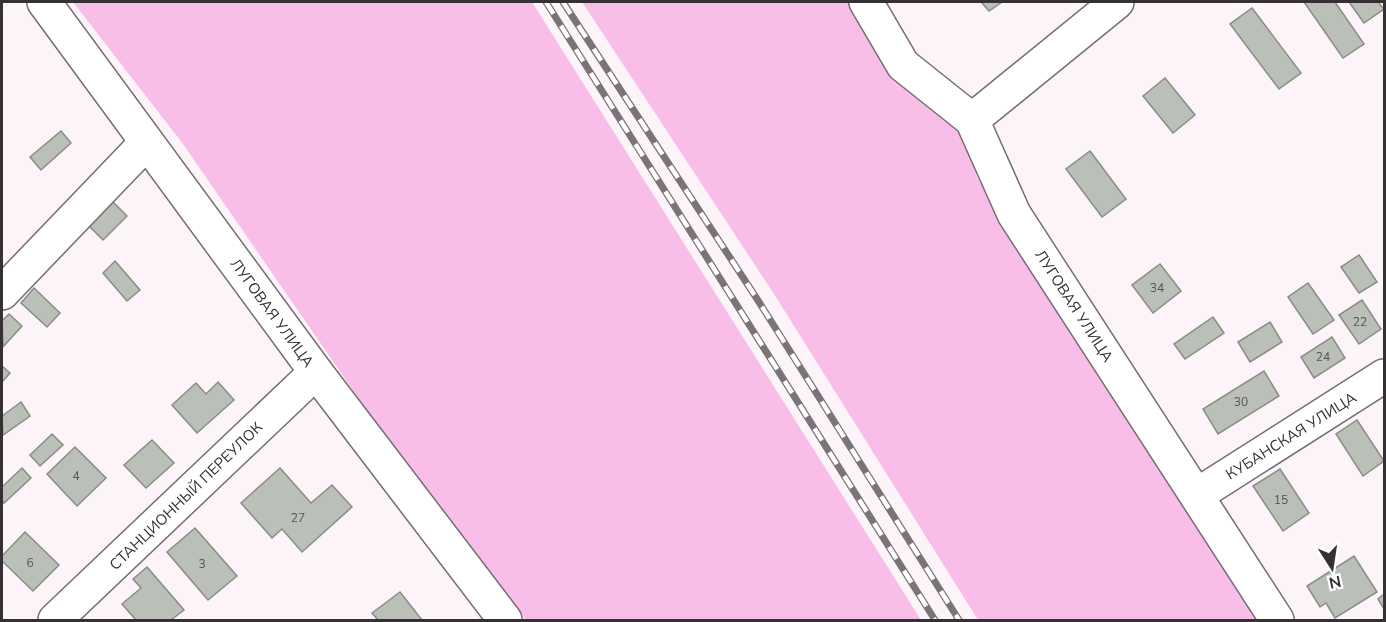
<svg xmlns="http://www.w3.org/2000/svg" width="1386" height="622" font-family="'Nunito Sans',sans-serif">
	<rect width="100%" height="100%" fill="#fdf4fa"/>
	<g fill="#f9bee8">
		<polygon points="73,2 532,2 921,620 526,620 379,428 183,144"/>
		<polygon points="582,2 852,2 960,127 978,179 1006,225 1262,620 978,620 774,294"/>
	</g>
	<g fill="#babfb7" stroke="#898d85" stroke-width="1.5">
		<polygon points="981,2 1002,2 989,11"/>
		<polygon points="1304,2 1335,2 1364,44 1343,58"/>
		<polygon points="1349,2 1378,2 1384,9 1364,23"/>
		<polygon points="1252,8 1301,73 1279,89 1230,24"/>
		<polygon points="1165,78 1195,115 1173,133 1143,96"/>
		<polygon points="61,131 71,143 41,170 30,157"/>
		<polygon points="1090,151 1126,199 1102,217 1066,169"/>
		<polygon points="113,202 127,216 103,240 89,226"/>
		<polygon points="1359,255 1377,282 1359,293 1341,267"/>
		<polygon points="115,261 140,290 127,301 103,273"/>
		<polygon points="1160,264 1181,291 1153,313 1132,285"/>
		<polygon points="1308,283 1334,320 1313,334 1288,297"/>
		<polygon points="34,288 60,313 47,327 21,303"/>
		<polygon points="1362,300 1381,329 1359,344 1339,315"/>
		<polygon points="9,314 22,326 3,347 2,321"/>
		<polygon points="1213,317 1224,333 1185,359 1174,344"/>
		<polygon points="1270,322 1282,342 1250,362 1238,342"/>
		<polygon points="1332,337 1345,358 1314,378 1301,357"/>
		<polygon points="2,366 10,373 2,382"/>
		<polygon points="1264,371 1279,396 1218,434 1203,409"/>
		<polygon points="218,382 234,400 197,433 172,405 196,383 206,394"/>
		<polygon points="21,402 30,416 3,435 2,416"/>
		<polygon points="1357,420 1384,461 1363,476 1336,434"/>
		<polygon points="52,434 63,445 40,466 30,455"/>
		<polygon points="152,440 174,463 146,488 124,465"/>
		<polygon points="75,447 106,478 77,506 47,474"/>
		<polygon points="22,468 31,478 4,503 2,500 2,487"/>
		<polygon points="280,468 311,503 332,485 352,507 302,552 282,529 272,538 241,503"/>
		<polygon points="1280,469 1309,513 1283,531 1253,486"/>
		<polygon points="195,528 237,576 208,600 167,552"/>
		<polygon points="25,532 59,565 33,591 2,561 2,556"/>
		<polygon points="1354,556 1377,592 1335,618 1326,603 1320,607 1307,586"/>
		<polygon points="147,567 184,610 171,620 136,620 122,604 141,588 133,579"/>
		<polygon points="400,592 422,620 378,620 372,613"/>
		<polygon points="1384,594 1384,609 1378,599"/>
	</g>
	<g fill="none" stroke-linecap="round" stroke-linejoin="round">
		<defs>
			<g id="minor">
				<polyline points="44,2 316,372 505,620"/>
				<polyline points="866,2 903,65 972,120 1014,214 1277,620"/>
				<polyline points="972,120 1117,2"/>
				<polyline points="2,293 146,143"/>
				<polyline points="1197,495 1384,376"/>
				<polyline points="55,620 316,372"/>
			</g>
		</defs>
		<use href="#minor" stroke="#756d72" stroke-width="36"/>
		<use href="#minor" stroke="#fff" stroke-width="33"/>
		<defs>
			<g id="rail">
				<polyline points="546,2 935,620"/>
				<polyline points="563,2 759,302 959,620"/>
			</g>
		</defs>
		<use href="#rail" stroke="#7a7478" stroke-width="7"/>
		<use href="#rail" stroke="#fff" stroke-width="4.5" stroke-dasharray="14" stroke-linecap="butt"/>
	</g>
	<g text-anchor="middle" stroke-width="6" stroke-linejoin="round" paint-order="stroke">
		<g font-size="12" fill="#565454">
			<text x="1157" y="292">34</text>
			<text x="1360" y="326">22</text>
			<text x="1323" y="361">24</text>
			<text x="1241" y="406">30</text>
			<text x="76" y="480">4</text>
			<text x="1281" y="504">15</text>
			<text x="298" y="522">27</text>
			<text x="30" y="567">6</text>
			<text x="202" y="568">3</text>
		</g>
		<g font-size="15" fill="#343033" stroke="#fff">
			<text transform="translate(1074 306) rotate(57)" y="5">ЛУГОВАЯ УЛИЦА</text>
			<text transform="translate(272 313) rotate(54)" y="5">ЛУГОВАЯ УЛИЦА</text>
			<text transform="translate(1291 436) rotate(-32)" y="5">КУБАНСКАЯ УЛИЦА</text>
			<text transform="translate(186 496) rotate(-44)" y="5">СТАНЦИОННЫЙ ПЕРЕУЛОК</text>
		</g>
	</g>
	<rect width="1386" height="622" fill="none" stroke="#343033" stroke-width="6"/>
	<g transform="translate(1332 568) rotate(168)" stroke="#ffffff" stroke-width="4.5" paint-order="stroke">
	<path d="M0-4.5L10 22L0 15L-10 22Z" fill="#343033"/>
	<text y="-9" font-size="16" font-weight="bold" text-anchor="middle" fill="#343033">N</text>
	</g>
</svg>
